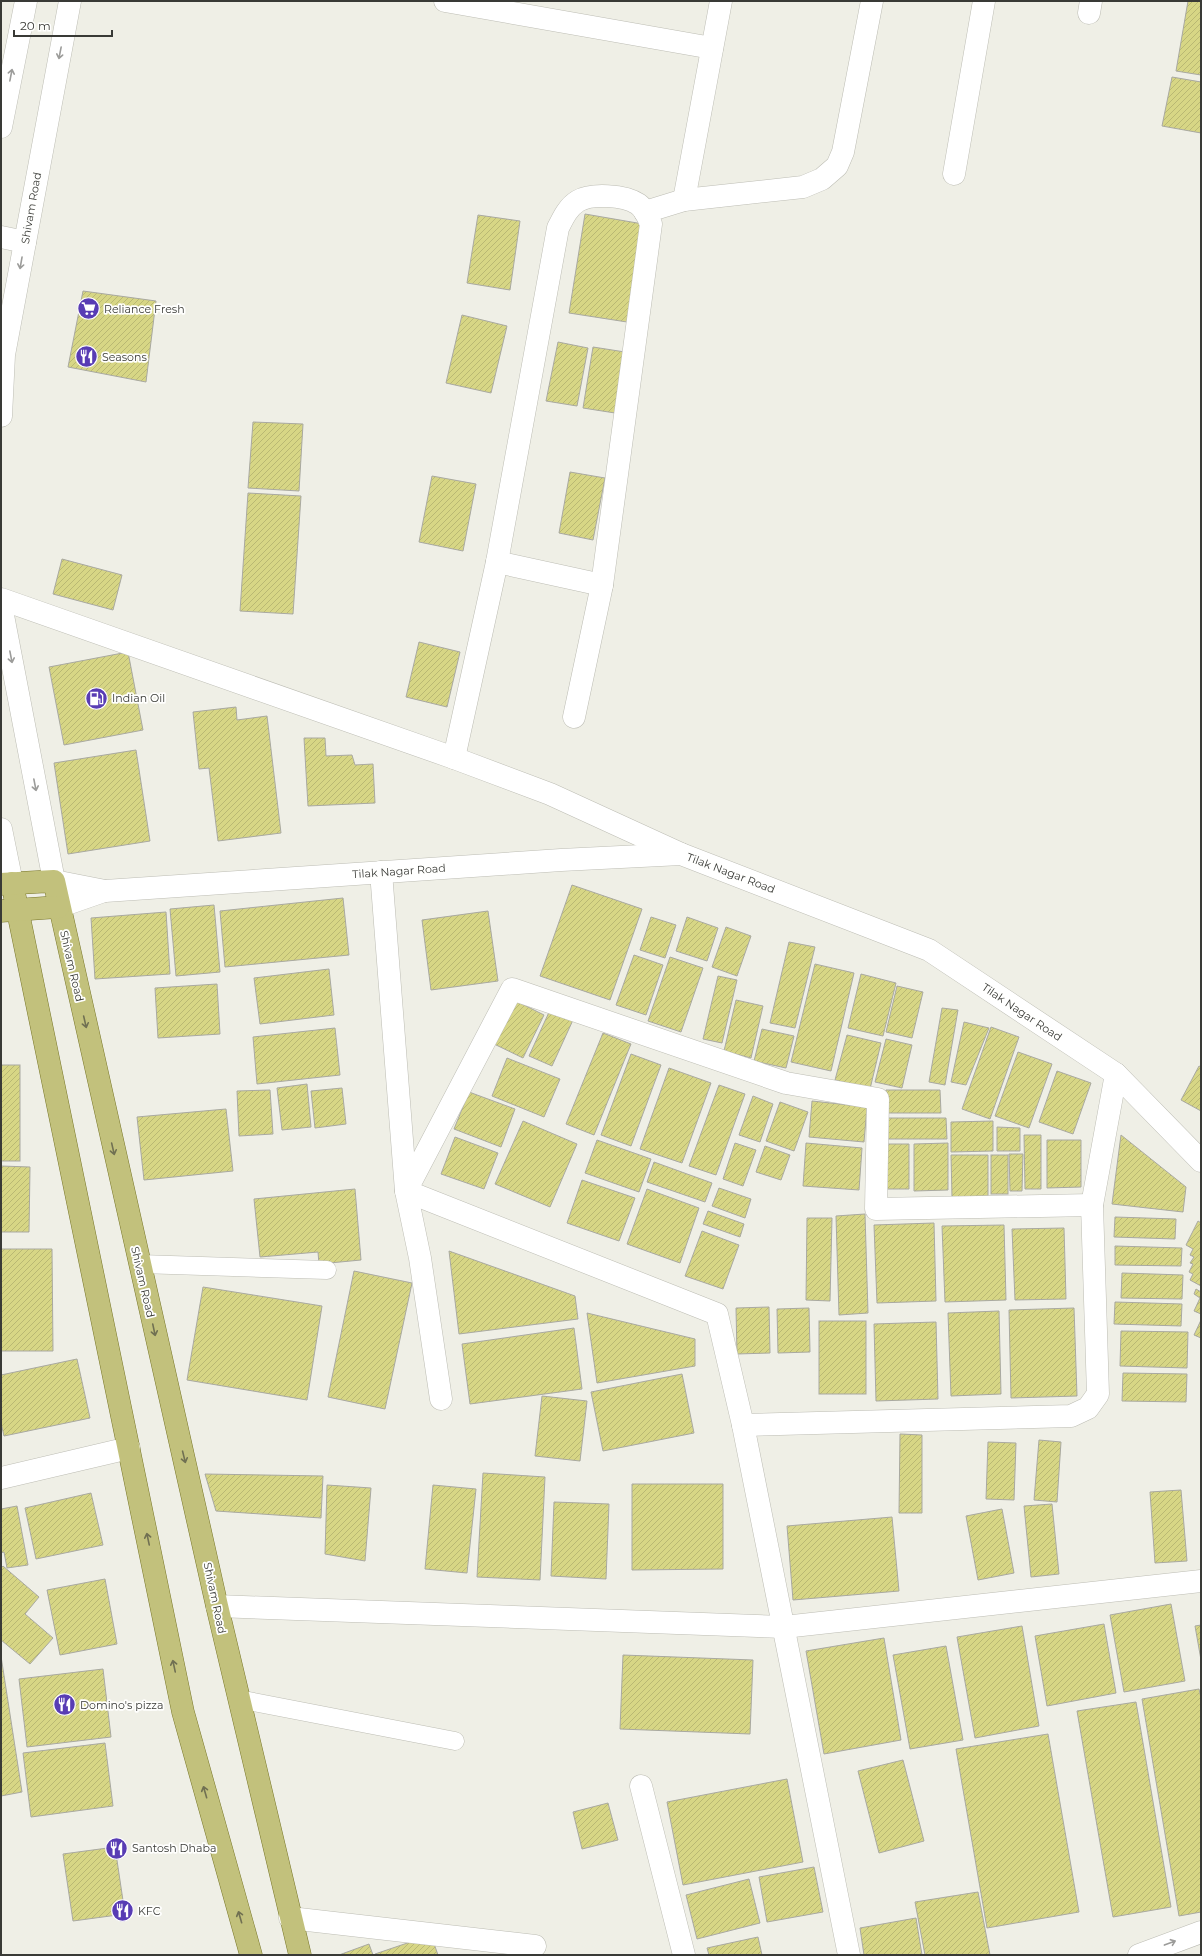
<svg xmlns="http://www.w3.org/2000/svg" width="1202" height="1956" font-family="Montserrat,sans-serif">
	<defs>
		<pattern id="building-hatch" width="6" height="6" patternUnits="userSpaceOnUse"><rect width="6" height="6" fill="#d7d685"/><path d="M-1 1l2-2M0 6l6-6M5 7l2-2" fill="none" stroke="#b9b873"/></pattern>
	</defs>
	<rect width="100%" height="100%" fill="#efefe6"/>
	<g fill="url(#building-hatch)" stroke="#a9a9a1">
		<polygon points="1188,1 1201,1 1201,75 1176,71"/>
		<polygon points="1172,77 1201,82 1201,133 1162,126"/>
		<polygon points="585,214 643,224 627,322 569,313"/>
		<polygon points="478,215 520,221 510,290 467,283"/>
		<polygon points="83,291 156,301 146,382 68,367"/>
		<polygon points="462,315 507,326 491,393 446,383"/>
		<polygon points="558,342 588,348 577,406 546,401"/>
		<polygon points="593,347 625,352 615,413 583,408"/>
		<polygon points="253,422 303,424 299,491 248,488"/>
		<polygon points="570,472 605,478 593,540 559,533"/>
		<polygon points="432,476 476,484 463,551 419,542"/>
		<polygon points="248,493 301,496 293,614 240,611"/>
		<polygon points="62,559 122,575 113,610 53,594"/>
		<polygon points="419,642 460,652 447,707 406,697"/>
		<polygon points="128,652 143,730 64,745 49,667"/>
		<polygon points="236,707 237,720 267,716 281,833 218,841 209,768 199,769 193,712"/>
		<polygon points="304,738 325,738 326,756 352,755 355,765 373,764 375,803 308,806"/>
		<polygon points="136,750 150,841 68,854 54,763"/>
		<polygon points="572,885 642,909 610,1000 540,976"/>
		<polygon points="343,898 349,955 225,967 220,911"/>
		<polygon points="214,905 220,972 176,976 170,909"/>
		<polygon points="488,911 498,981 431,990 422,920"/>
		<polygon points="166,912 170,974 95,979 91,918"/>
		<polygon points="651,917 676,925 665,958 640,950"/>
		<polygon points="687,917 718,928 707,961 676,951"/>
		<polygon points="726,927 751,936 737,976 712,967"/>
		<polygon points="789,942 815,947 795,1028 770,1023"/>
		<polygon points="634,955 663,965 646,1015 616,1005"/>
		<polygon points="670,957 703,968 681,1032 648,1021"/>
		<polygon points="815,964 854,973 831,1071 791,1062"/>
		<polygon points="329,969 334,1015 260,1024 254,978"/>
		<polygon points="861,974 896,983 883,1036 848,1028"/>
		<polygon points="718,976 737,980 722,1043 703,1039"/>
		<polygon points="217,984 220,1034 158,1038 155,988"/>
		<polygon points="897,986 923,992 912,1038 886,1032"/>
		<polygon points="514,1000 544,1015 523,1058 492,1043"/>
		<polygon points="736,1000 763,1006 751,1058 724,1051"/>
		<polygon points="942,1008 958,1010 945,1085 929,1082"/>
		<polygon points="550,1010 573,1020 552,1066 529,1056"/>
		<polygon points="964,1022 989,1028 966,1085 951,1082"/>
		<polygon points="991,1027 1019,1037 990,1119 962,1109"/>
		<polygon points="335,1028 340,1075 257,1084 253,1037"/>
		<polygon points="762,1029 794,1036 786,1068 754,1061"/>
		<polygon points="603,1033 631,1044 594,1135 566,1124"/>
		<polygon points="847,1035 881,1043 870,1089 835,1080"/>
		<polygon points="886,1039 912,1045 902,1088 875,1082"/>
		<polygon points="1018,1052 1052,1064 1029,1128 995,1116"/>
		<polygon points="631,1054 661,1065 631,1146 601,1135"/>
		<polygon points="507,1058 560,1079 544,1117 492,1096"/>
		<rect x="1" y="1065" width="19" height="96"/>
		<polygon points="1199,1066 1201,1067 1201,1111 1181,1100"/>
		<polygon points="669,1068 711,1083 682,1163 640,1149"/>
		<polygon points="1057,1071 1091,1083 1073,1134 1039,1122"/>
		<polygon points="307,1084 311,1127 282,1130 277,1088"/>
		<polygon points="719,1085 745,1094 716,1175 689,1166"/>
		<polygon points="342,1088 346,1124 315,1128 311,1091"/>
		<polygon points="270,1090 273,1134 239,1136 237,1091"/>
		<polygon points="886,1090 940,1090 941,1113 886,1113"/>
		<polygon points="469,1092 515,1109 501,1147 454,1129"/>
		<polygon points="753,1096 773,1104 760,1142 739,1135"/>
		<polygon points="812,1101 867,1107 864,1142 809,1137"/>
		<polygon points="780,1102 808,1112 794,1151 766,1141"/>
		<polygon points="226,1109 233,1171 144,1180 137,1117"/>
		<polygon points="887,1118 946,1118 947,1139 887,1139"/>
		<polygon points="523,1121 577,1144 550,1207 495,1184"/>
		<polygon points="993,1121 993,1151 951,1152 951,1122"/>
		<polygon points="997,1127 1020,1128 1020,1151 997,1151"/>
		<polygon points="1024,1135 1041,1135 1041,1189 1025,1189"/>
		<polygon points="1121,1135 1186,1187 1183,1212 1112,1204"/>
		<polygon points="455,1137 498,1153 484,1189 441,1174"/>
		<polygon points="597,1140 651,1159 639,1192 585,1173"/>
		<polygon points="1047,1140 1081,1140 1081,1187 1047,1188"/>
		<polygon points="735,1143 756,1150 743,1186 723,1179"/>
		<polygon points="806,1143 862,1148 859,1190 803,1186"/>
		<polygon points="948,1143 948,1190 914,1191 914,1144"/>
		<polygon points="885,1144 909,1144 909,1189 886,1189"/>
		<polygon points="765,1146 790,1155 781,1180 756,1172"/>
		<polygon points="1009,1154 1023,1154 1022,1191 1010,1191"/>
		<polygon points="951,1155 988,1155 988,1196 952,1197"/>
		<rect x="991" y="1155" width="17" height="39"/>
		<polygon points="654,1162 712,1183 705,1202 647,1182"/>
		<polygon points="1,1166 30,1167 29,1232 1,1232"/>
		<polygon points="582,1180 635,1198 619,1241 567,1223"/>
		<polygon points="719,1188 751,1199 745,1218 712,1206"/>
		<polygon points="355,1189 361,1260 319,1264 318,1252 260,1257 254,1199"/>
		<polygon points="647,1189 699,1208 680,1263 627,1244"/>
		<polygon points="708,1211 744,1224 740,1237 703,1224"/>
		<polygon points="865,1214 868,1313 839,1315 836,1216"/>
		<polygon points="1115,1217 1176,1219 1175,1239 1114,1237"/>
		<polygon points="807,1218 832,1218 830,1301 806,1300"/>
		<polygon points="1198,1221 1201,1223 1201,1286 1190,1280 1193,1274 1189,1272 1193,1264 1190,1263 1194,1257 1190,1255 1193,1249 1186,1245"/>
		<polygon points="934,1223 936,1301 877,1303 874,1225"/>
		<polygon points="1004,1225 1006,1300 945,1302 942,1226"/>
		<polygon points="1064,1228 1066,1299 1015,1300 1012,1229"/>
		<polygon points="702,1231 739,1245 723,1289 685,1276"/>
		<polygon points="1115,1246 1182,1248 1181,1266 1115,1265"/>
		<polygon points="1,1249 52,1249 53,1351 1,1351"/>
		<polygon points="449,1251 575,1296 578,1319 459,1334"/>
		<polygon points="354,1271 412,1283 385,1409 328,1397"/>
		<polygon points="1122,1273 1183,1275 1182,1299 1121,1298"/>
		<polygon points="203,1287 322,1306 307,1400 187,1380"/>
		<polygon points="1196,1289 1201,1292 1201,1314 1194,1311 1200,1298 1194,1294"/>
		<polygon points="1115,1302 1182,1304 1181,1326 1114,1324"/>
		<polygon points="769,1307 770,1353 737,1354 736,1308"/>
		<polygon points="809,1308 810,1352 778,1353 777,1309"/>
		<polygon points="1074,1308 1077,1396 1011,1398 1009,1310"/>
		<polygon points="999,1311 1001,1394 951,1396 948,1313"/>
		<polygon points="587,1313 695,1339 695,1366 597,1383"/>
		<polygon points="1201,1320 1201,1338 1194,1335"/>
		<rect x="819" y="1321" width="47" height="73"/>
		<polygon points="936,1322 938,1399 876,1401 874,1324"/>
		<polygon points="574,1328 582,1389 470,1404 462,1344"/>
		<polygon points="1121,1331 1188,1332 1187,1368 1120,1366"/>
		<polygon points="77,1359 90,1418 4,1436 1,1423 1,1375"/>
		<polygon points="1123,1373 1187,1374 1186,1402 1122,1401"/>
		<polygon points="682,1374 694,1433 603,1451 591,1392"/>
		<polygon points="542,1396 587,1401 580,1461 535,1456"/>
		<polygon points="900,1434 922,1435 922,1513 899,1513"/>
		<polygon points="1039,1440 1061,1442 1057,1502 1034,1500"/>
		<polygon points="988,1442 1016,1443 1014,1500 986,1499"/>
		<polygon points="483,1473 545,1477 540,1580 477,1577"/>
		<polygon points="205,1474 323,1476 321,1518 216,1511"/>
		<polygon points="632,1484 723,1484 723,1569 632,1570"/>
		<polygon points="327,1485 371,1488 365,1561 325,1554"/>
		<polygon points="433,1485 476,1489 467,1573 425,1569"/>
		<polygon points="1181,1490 1187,1561 1155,1563 1150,1492"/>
		<polygon points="91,1493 103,1545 36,1559 25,1508"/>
		<polygon points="554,1502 609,1504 606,1579 551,1576"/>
		<polygon points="1052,1504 1059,1574 1031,1577 1024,1506"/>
		<polygon points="17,1506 28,1565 7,1568 4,1552 1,1553 1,1509"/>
		<polygon points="1002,1509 1014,1573 978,1580 966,1516"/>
		<polygon points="892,1517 899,1591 793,1600 787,1526"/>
		<polygon points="3,1566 39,1597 25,1614 53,1638 30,1664 1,1640 1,1568"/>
		<polygon points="105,1579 117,1644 60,1655 47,1590"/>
		<polygon points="1171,1604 1185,1681 1124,1692 1110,1615"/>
		<polygon points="1104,1624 1116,1693 1047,1706 1035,1636"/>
		<polygon points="1201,1625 1201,1660 1195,1626"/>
		<polygon points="1022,1626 1039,1726 975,1738 957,1637"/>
		<polygon points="884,1638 901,1740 824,1754 806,1651"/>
		<polygon points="946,1646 963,1740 910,1749 893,1655"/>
		<polygon points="623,1655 753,1660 750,1734 620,1729"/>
		<polygon points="1,1656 22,1792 1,1796"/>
		<polygon points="103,1669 111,1737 27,1747 19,1679"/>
		<polygon points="1199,1689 1201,1698 1201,1912 1179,1916 1142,1699"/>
		<polygon points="1136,1702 1171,1907 1113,1917 1077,1711"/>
		<polygon points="1048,1734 1079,1912 987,1928 956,1749"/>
		<polygon points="105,1743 113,1806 31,1817 23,1753"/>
		<polygon points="903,1760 924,1841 879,1853 858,1771"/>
		<polygon points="787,1779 803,1862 683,1885 667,1802"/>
		<polygon points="608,1803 618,1840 582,1849 573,1812"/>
		<polygon points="115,1847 125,1914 73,1921 63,1854"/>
		<polygon points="814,1867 823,1912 767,1922 759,1877"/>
		<polygon points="749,1879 760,1923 697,1939 686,1895"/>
		<polygon points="978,1892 990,1955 925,1955 915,1902"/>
		<polygon points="916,1918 922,1955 864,1955 860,1928"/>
		<polygon points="431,1935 438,1955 375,1955 375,1954"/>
		<polygon points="758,1937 762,1955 709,1955 707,1948"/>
		<polygon points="369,1944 373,1955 339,1955"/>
	</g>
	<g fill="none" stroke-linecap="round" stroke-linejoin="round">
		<defs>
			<g id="lane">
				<polyline points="140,1264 327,1270"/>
				<polyline points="238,1699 455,1741"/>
			</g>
			<g id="street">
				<polyline points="445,1 712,48"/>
				<polyline points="1089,13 1091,1"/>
				<polyline points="954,174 984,1"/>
				<polyline points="684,200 721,1"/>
				<polyline points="645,212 684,200 803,187 822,179 837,166 843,152 872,1"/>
				<polyline points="1,237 25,242"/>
				<polyline points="497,562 602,585"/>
				<polyline points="1,599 454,758 550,794 681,854"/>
				<path d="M454,758L497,562L558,228C563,218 568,207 578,201C591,193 625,195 638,204C645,209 648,217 651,224L602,585L574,717"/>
				<polyline points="381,872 406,1191 420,1258 441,1399"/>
				<polyline points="743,1425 1071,1416 1088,1408 1098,1394 1092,1205 1116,1074"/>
				<polyline points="1,1478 129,1448"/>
				<polyline points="217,1606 784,1627 1201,1581"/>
				<polyline points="641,1786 684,1955"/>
				<polyline points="290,1918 535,1946"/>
				<polyline points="849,1955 743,1425 717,1314 406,1191 512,989 786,1083 878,1099 876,1209 1092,1205"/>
			</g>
			<g id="secondary">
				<polyline points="1,127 26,1"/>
				<polyline points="1,416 4,355 70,1"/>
				<polyline points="1,605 54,881 105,891 561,860 681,854 929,950 1116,1074 1201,1161"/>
				<polyline points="1,829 12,883"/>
				<polyline points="58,907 104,891"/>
				<polyline points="1139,1955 1201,1932"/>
			</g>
			<g id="primary">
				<polyline points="12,883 183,1712 251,1955"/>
				<polyline points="1,884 54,881 217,1606 300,1955"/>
				<polyline points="1,911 58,907"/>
			</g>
		</defs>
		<use href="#lane" stroke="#bdbdb4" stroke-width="19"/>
		<use href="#street" stroke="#bdbdb4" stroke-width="23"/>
		<use href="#secondary" stroke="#bdbdb4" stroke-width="23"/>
		<use href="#primary" stroke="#78762a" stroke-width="23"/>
		<use href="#lane" stroke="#fff" stroke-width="18"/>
		<use href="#street" stroke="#fff" stroke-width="22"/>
		<use href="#secondary" stroke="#fff" stroke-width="22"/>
		<use href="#primary" stroke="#c2c17c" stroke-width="22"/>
	</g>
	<defs><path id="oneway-shaft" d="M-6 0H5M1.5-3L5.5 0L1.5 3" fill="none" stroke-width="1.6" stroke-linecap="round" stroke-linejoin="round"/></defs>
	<g stroke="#9c9c9a">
		<use href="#oneway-shaft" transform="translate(60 53) rotate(101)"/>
		<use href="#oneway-shaft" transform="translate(11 75) rotate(-79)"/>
		<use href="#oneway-shaft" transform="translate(21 263) rotate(100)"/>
		<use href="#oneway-shaft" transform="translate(11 657) rotate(79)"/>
		<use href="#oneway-shaft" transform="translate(35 785) rotate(79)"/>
		<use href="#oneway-shaft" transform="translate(1170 1943) rotate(-20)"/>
	</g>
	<g stroke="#707052">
		<use href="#oneway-shaft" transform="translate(85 1022) rotate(77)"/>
		<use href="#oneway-shaft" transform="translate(113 1149) rotate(77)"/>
		<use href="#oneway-shaft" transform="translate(154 1330) rotate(78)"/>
		<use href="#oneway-shaft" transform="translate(184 1457) rotate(76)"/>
		<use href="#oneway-shaft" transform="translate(148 1539) rotate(-102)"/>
		<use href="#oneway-shaft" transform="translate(174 1666) rotate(-102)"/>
		<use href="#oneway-shaft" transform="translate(205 1792) rotate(-106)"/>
		<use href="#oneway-shaft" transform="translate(240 1917) rotate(-106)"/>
	</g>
	<defs>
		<symbol id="supermarket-disc" viewBox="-11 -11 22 22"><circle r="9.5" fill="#583cb4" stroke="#fffffe"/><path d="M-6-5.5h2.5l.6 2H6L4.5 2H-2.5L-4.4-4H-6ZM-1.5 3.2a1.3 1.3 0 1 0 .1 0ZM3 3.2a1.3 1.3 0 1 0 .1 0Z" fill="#fff"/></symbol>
		<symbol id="restaurant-disc" viewBox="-11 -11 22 22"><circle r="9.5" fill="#583cb4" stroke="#fffffe"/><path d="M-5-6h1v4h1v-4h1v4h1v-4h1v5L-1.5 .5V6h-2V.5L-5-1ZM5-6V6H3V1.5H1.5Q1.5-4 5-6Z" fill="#fff"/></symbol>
		<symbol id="fuel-disc" viewBox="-11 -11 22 22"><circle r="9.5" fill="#583cb4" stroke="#fffffe"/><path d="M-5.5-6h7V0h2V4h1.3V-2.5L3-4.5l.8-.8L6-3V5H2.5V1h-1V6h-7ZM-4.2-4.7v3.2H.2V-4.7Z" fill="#fff"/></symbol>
	</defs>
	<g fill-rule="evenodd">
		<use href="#supermarket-disc" x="76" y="296" width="25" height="25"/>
		<use href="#restaurant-disc" x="74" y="344" width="25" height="25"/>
		<use href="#fuel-disc" x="84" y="686" width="25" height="25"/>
		<use href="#restaurant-disc" x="52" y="1692" width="25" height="25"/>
		<use href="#restaurant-disc" x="104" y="1836" width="25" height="25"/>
		<use href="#restaurant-disc" x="110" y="1898" width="25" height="25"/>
	</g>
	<g text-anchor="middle" stroke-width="3.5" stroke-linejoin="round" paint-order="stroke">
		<g font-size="11" fill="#393a36" stroke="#fffffe">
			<text transform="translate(31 208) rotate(-80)" y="4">Shivam Road</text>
			<text transform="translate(399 871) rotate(-4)" y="4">Tilak Nagar Road</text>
			<text transform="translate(731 873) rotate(21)" y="4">Tilak Nagar Road</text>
			<text transform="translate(72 966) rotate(77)" y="4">Shivam Road</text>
			<text transform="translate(1022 1012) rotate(34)" y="4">Tilak Nagar Road</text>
			<text transform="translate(143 1282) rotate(77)" y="4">Shivam Road</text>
			<text transform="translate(215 1598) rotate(78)" y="4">Shivam Road</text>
		</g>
		<g font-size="11" fill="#393a36" stroke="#fffffe" text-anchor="start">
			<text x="104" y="313">Reliance Fresh</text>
			<text x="102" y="361">Seasons</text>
			<text x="112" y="702">Indian Oil</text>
			<text x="80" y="1709">Domino's pizza</text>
			<text x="132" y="1852">Santosh Dhaba</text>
			<text x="138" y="1915">KFC</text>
		</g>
	</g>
	<rect width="1202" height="1956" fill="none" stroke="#393a36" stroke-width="4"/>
	<path d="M14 30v6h98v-6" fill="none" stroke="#393a36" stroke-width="2"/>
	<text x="20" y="30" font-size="12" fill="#393a36" stroke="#fffffe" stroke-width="3" paint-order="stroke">20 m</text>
</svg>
